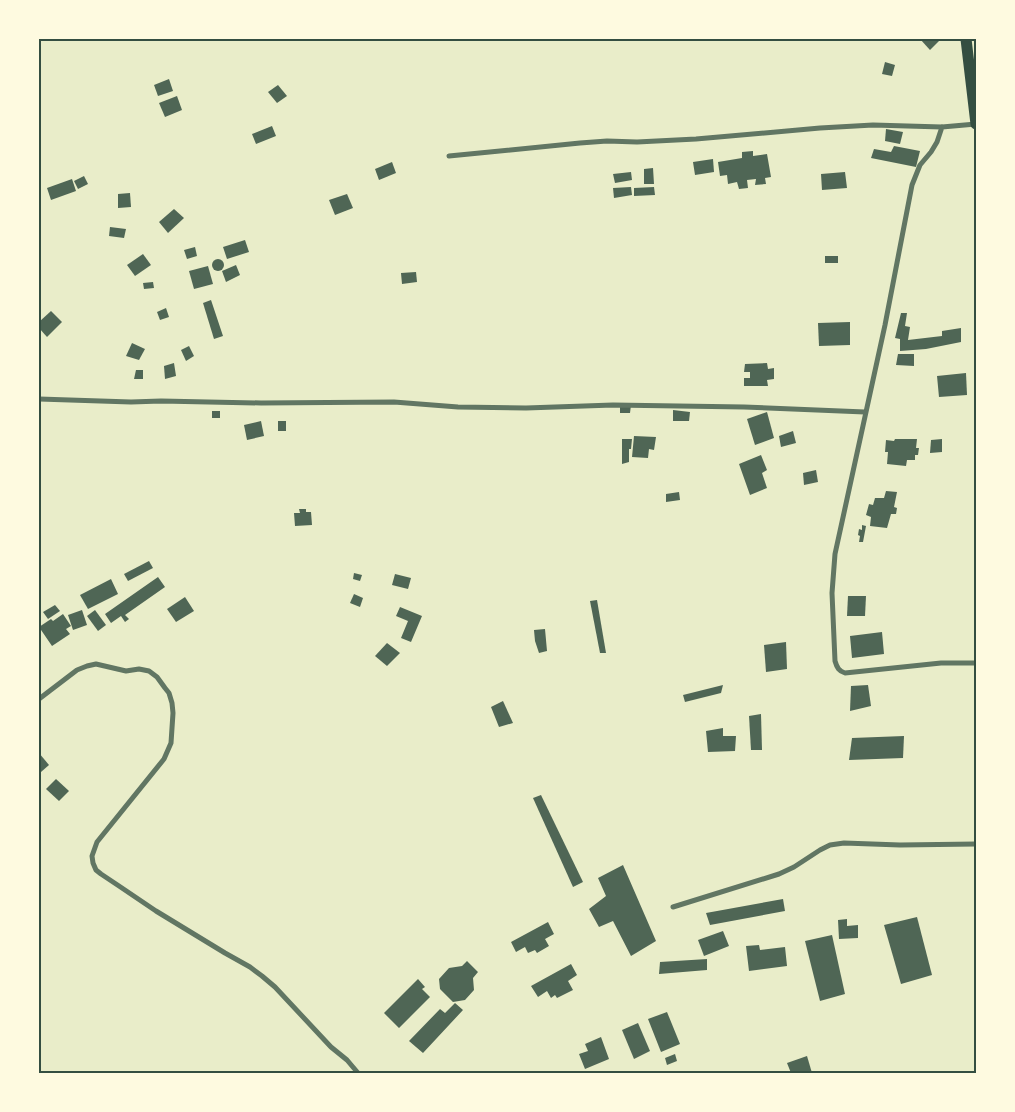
<svg xmlns="http://www.w3.org/2000/svg" width="1015" height="1112" font-family="'Times New Roman',serif">
	<rect width="100%" height="100%" fill="#e9edc9"/>
	<g fill="#4f6655">
		<polygon points="920,39 941,39 930,50"/>
		<polygon points="885,62 895,65 892,76 882,74"/>
		<polygon points="169,79 173,91 158,96 154,85"/>
		<polygon points="278,85 287,96 277,103 268,92"/>
		<polygon points="177,96 182,110 165,117 159,103"/>
		<polygon points="272,126 276,136 256,144 252,134"/>
		<polygon points="886,129 903,132 900,144 885,141"/>
		<polygon points="894,146 920,151 916,167 871,158 874,149 891,152"/>
		<polygon points="753,151 753,156 767,154 771,177 765,178 766,184 755,185 756,179 747,180 748,188 739,189 737,182 728,184 727,175 720,176 718,162 742,158 742,152"/>
		<polygon points="713,159 714,172 695,175 693,162"/>
		<polygon points="392,162 396,173 379,180 375,169"/>
		<polygon points="653,168 654,184 644,184 644,169"/>
		<polygon points="631,172 632,180 615,183 613,174"/>
		<polygon points="845,172 847,188 822,190 821,174"/>
		<polygon points="84,176 88,184 78,189 74,181"/>
		<polygon points="72,179 76,191 51,200 47,188"/>
		<polygon points="631,187 632,195 614,198 613,188"/>
		<polygon points="654,187 655,195 634,196 634,188"/>
		<polygon points="130,193 131,207 118,208 118,194"/>
		<polygon points="347,194 353,208 335,215 329,200"/>
		<polygon points="174,209 184,218 168,233 159,222"/>
		<polygon points="110,227 126,229 124,238 109,236"/>
		<polygon points="245,240 249,252 227,259 223,247"/>
		<polygon points="195,247 197,256 187,259 184,250"/>
		<polygon points="143,254 151,265 135,276 127,265"/>
		<rect x="825" y="256" width="13" height="7"/>
		<circle cx="218" cy="265" r="6"/>
		<polygon points="236,265 240,275 226,282 222,271"/>
		<polygon points="208,266 213,284 194,289 189,271"/>
		<polygon points="416,272 417,282 402,284 401,273"/>
		<polygon points="153,282 154,288 144,289 143,283"/>
		<polygon points="211,300 223,336 214,339 203,303"/>
		<polygon points="166,308 169,317 160,320 157,312"/>
		<polygon points="51,311 62,322 47,337 39,328 39,322"/>
		<polygon points="901,313 907,313 905,326 910,327 908,340 942,336 942,331 961,328 961,342 926,349 900,351 900,339 895,338"/>
		<polygon points="850,322 850,345 819,346 818,323"/>
		<polygon points="132,343 145,349 139,360 126,356"/>
		<polygon points="189,346 194,356 186,361 181,350"/>
		<polygon points="898,354 914,354 914,366 896,365"/>
		<polygon points="174,363 176,376 165,379 164,366"/>
		<polygon points="767,363 768,369 774,368 774,379 767,380 768,386 744,386 744,378 750,378 750,372 744,372 745,364"/>
		<polygon points="136,370 143,370 143,379 134,379"/>
		<polygon points="966,373 967,395 939,397 937,376"/>
		<polygon points="631,405 630,413 620,413 620,406"/>
		<polygon points="673,410 690,412 689,421 673,421"/>
		<rect x="212" y="411" width="8" height="7"/>
		<polygon points="767,412 774,438 755,445 747,419"/>
		<polygon points="261,421 264,436 247,440 244,425"/>
		<rect x="278" y="421" width="8" height="10"/>
		<polygon points="793,431 796,443 781,447 779,436"/>
		<polygon points="634,436 656,437 654,450 649,449 648,458 632,457"/>
		<polygon points="622,439 632,439 631,449 629,449 629,462 622,464"/>
		<polygon points="895,439 917,439 916,448 919,448 918,455 915,455 915,460 907,460 906,466 887,464 888,452 885,452 886,440 894,441"/>
		<polygon points="942,439 942,452 930,453 931,440"/>
		<polygon points="761,455 767,470 762,473 767,488 750,495 739,464"/>
		<polygon points="816,470 818,482 804,485 803,473"/>
		<polygon points="886,491 897,492 894,507 897,508 896,514 891,514 887,528 870,526 871,517 866,515 869,504 873,505 875,498 884,498"/>
		<polygon points="679,492 680,500 666,502 666,494"/>
		<polygon points="299,509 306,509 306,512 311,512 312,525 295,526 294,513 300,513"/>
		<polygon points="862,525 866,526 863,542 859,542 860,536 858,535 859,529 862,530"/>
		<polygon points="149,561 153,568 128,581 124,574"/>
		<polygon points="354,573 362,575 360,581 353,579"/>
		<polygon points="395,574 411,578 408,589 392,585"/>
		<polygon points="158,577 165,587 125,615 129,619 125,622 121,616 111,623 105,614"/>
		<polygon points="111,579 118,594 88,609 80,595"/>
		<polygon points="354,594 363,598 360,607 350,603"/>
		<polygon points="848,596 866,596 865,616 847,616"/>
		<polygon points="185,597 194,611 176,622 167,609"/>
		<polygon points="597,600 606,653 600,653 590,601"/>
		<polygon points="55,605 60,611 48,619 43,612"/>
		<polygon points="400,607 422,616 411,642 401,638 408,621 396,616"/>
		<polygon points="82,610 87,625 73,630 68,615"/>
		<polygon points="95,610 106,625 98,631 87,616"/>
		<polygon points="63,614 71,626 66,629 70,634 52,646 39,627 51,619 53,621"/>
		<polygon points="545,629 547,651 539,653 535,641 534,630"/>
		<polygon points="882,632 884,654 852,658 850,636"/>
		<polygon points="786,642 787,669 766,672 764,645"/>
		<polygon points="387,643 400,653 387,666 375,656"/>
		<polygon points="723,685 721,693 685,702 683,695"/>
		<polygon points="868,685 871,706 850,711 851,686"/>
		<polygon points="503,701 513,723 499,727 491,707"/>
		<polygon points="761,714 762,750 751,750 749,716"/>
		<polygon points="723,728 723,736 736,736 735,751 708,752 706,731"/>
		<polygon points="904,736 903,758 849,760 852,738"/>
		<polygon points="39,753 49,765 41,772 39,770"/>
		<polygon points="56,779 69,791 59,801 46,789"/>
		<polygon points="541,795 583,882 573,887 533,798"/>
		<polygon points="623,865 656,941 631,956 613,921 599,927 589,909 606,896 598,878"/>
		<polygon points="783,899 785,911 710,925 706,913"/>
		<polygon points="917,917 932,975 901,984 884,925"/>
		<polygon points="847,919 847,926 858,925 858,938 839,939 838,920"/>
		<polygon points="548,922 554,934 545,939 549,946 537,953 535,950 528,953 525,947 516,952 511,942"/>
		<polygon points="723,931 729,946 704,956 698,940"/>
		<polygon points="832,935 845,994 820,1001 805,941"/>
		<polygon points="759,945 760,950 785,947 787,966 749,971 746,946"/>
		<polygon points="707,959 707,970 659,974 660,962"/>
		<polygon points="467,961 478,972 473,978 474,990 465,1000 453,1002 440,989 439,979 449,968 462,966"/>
		<polygon points="571,964 577,975 568,981 573,990 557,998 555,995 551,998 547,991 538,997 531,986"/>
		<polygon points="418,979 425,987 422,989 430,997 399,1028 384,1013"/>
		<polygon points="455,1003 463,1010 423,1053 409,1041 440,1009 445,1013"/>
		<polygon points="667,1012 680,1044 661,1052 648,1019"/>
		<polygon points="638,1023 650,1051 634,1059 622,1030"/>
		<polygon points="601,1037 609,1059 585,1069 579,1054 588,1051 585,1044"/>
		<polygon points="675,1054 677,1061 667,1065 665,1058"/>
		<polygon points="807,1056 812,1073 791,1073 787,1063"/>
	</g>
	<g fill="none" stroke-linecap="round" stroke-linejoin="round">
		<g stroke="#617663" stroke-width="5">
			<path d="M976,124L942,127L937,142L931,152L920,165L912,185L885,325L835,554L832,593L835,661C837,668 839,671 845,673L941,663H976"/>
			<polyline points="449,156 580,143 607,141 637,142 696,139 820,128 873,125 942,127"/>
			<polyline points="39,399 131,402 161,401 261,403 394,402 458,407 526,408 613,405 744,407 865,412"/>
			<polyline points="39,699 77,670 87,666 96,664 126,671 139,669 149,671 157,677 165,688 169,693 172,703 173,713 171,743 164,759 97,842 92,856 93,863 96,870 101,874 119,886 156,911 225,953 250,967 262,976 275,987 331,1047 347,1060 358,1073"/>
			<polyline points="673,907 779,874 794,867 820,850 830,845 844,843 900,845 976,844"/>
		</g>
		<polyline stroke="#344e41" stroke-width="11" points="966,39 976,124"/>
	</g>
	<rect width="1015" height="1112" fill="none" stroke="#fefae0" stroke-width="80"/>
	<rect x="40" y="40" width="935" height="1032" fill="none" stroke="#344e41" stroke-width="2"/>
</svg>
